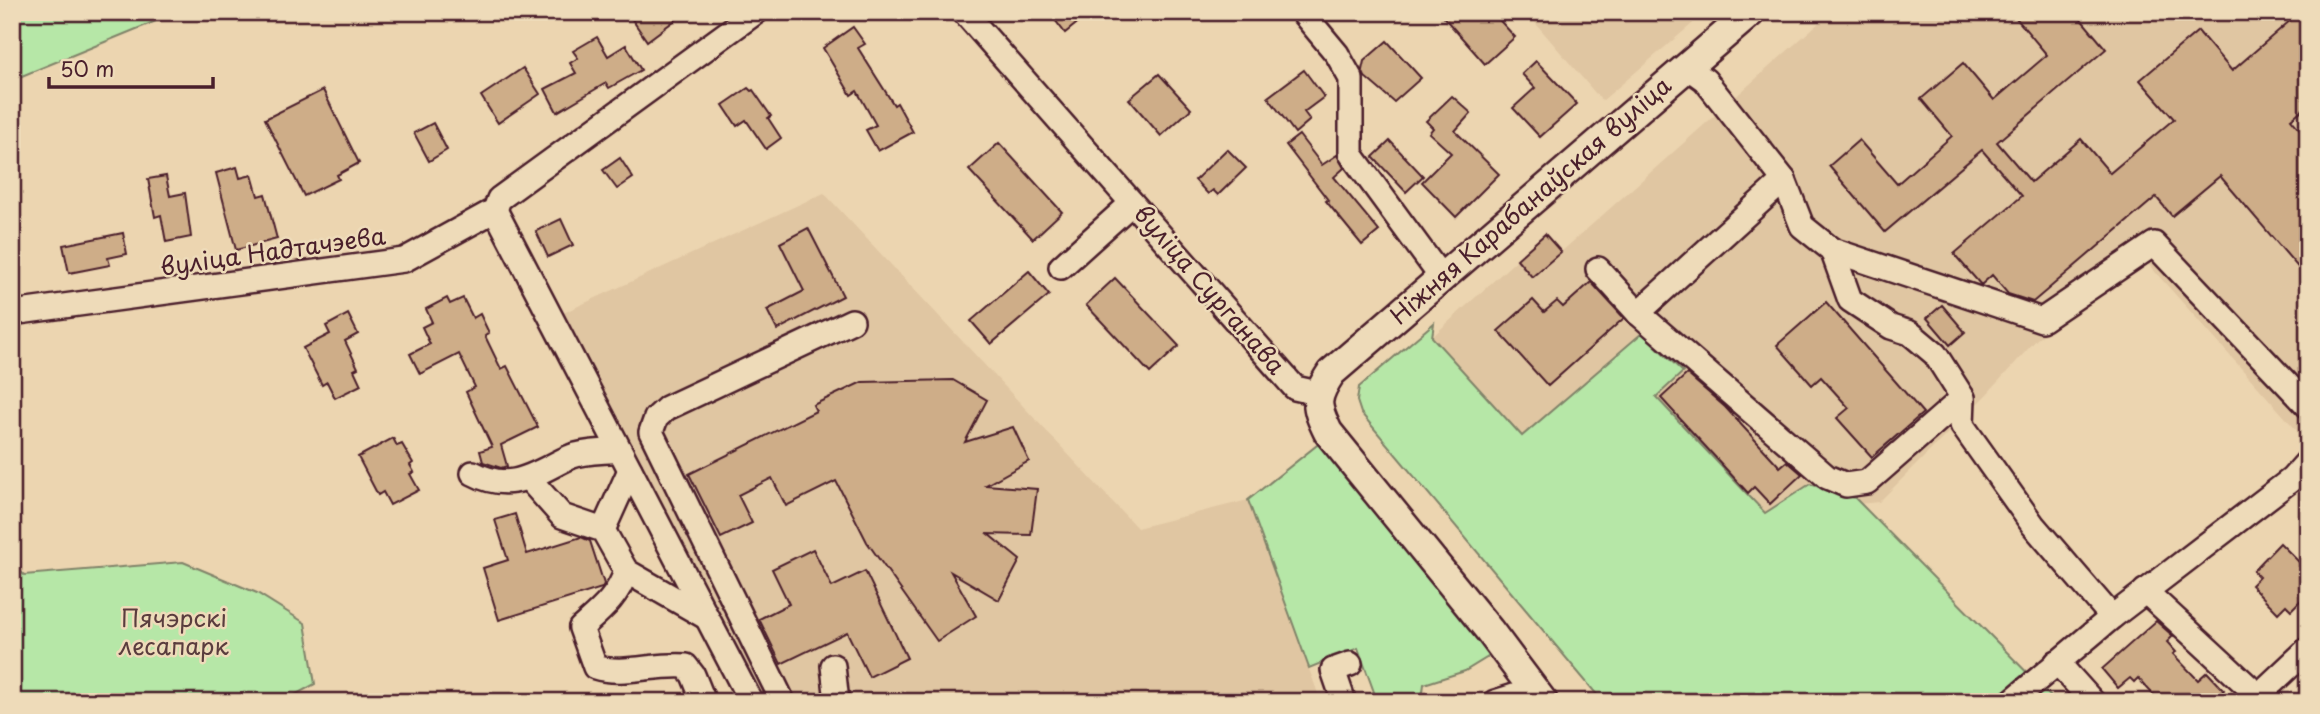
<svg xmlns="http://www.w3.org/2000/svg" width="2320" height="714" font-family="'Playpen Sans',sans-serif">
	<rect width="100%" height="100%" fill="#ecd5b0"/>
	<filter id="ink" filterUnits="userSpaceOnUse"><feTurbulence type="fractalNoise" baseFrequency=".0143" numOctaves="2"/><feDisplacementMap in="SourceGraphic" scale="14" xChannelSelector="R" yChannelSelector="G"/><feConvolveMatrix kernelMatrix="1 2 1 2 8 2 1 2 1" color-interpolation-filters="sRGB"/></filter>
	<g filter="url(#ink)">
		<g fill="#e0c6a2">
			<polygon points="1526,12 1706,12 1602,101"/>
			<polygon points="1831,12 2176,12 2179,16 2185,12 2308,12 2308,443 2148,264 2037,339 1986,395 1879,502 1828,507 1774,552 1609,361 1522,436 1432,337 1545,234 1561,252"/>
			<polygon points="824,193 1137,528 1248,500 1321,702 764,702 561,314"/>
		</g>
		<g fill="#b6e7a7" stroke="#808369" stroke-width="2">
			<polygon points="12,12 178,12 12,80"/>
			<polygon points="1434,323 1432,337 1522,436 1642,333 1683,372 1656,397 1765,513 1810,484 1855,498 2056,702 1603,702 1361,413 1357,401 1359,387"/>
			<path d="M1321,442L1501,649L1465,671L1424,684L1423,692C1406,707 1376,702 1355,702L1374,692L1358,648L1309,668L1248,500Z"/>
			<polygon points="183,562 257,593 305,623 315,684 282,702 12,702 12,563 24,575"/>
		</g>
		<g fill="#cead88" stroke="#4a1f2b" stroke-width="2">
			<polygon points="627,12 686,12 647,41"/>
			<polygon points="1049,12 1091,12 1065,33"/>
			<polygon points="1439,12 1492,12 1515,37 1485,64"/>
			<polygon points="2011,12 2075,12 2106,49 1997,142 2031,182 2081,139 2110,173 2174,119 2140,80 2198,31 2232,71 2300,12 2308,12 2308,105 2291,119 2308,139 2308,279 2220,176 2172,216 2156,197 2033,302 2008,294 1992,275 1981,285 1954,254 2022,196 1982,150 1885,232 1829,166 1859,140 1897,184 1952,136 1921,99 1963,63 1994,100 2047,55"/>
			<polygon points="853,27 865,44 858,48 894,105 897,103 913,132 878,151 866,130 876,125 857,91 851,95 823,48"/>
			<polygon points="597,37 608,56 626,45 641,70 609,88 606,83 557,112 545,89 576,73 570,63 578,58 573,51"/>
			<polygon points="1387,41 1421,78 1394,102 1365,77 1362,70 1364,61"/>
			<polygon points="1536,61 1577,104 1540,137 1513,108 1535,88 1522,74"/>
			<polygon points="523,68 540,94 498,123 481,96"/>
			<polygon points="1304,70 1324,97 1304,112 1310,120 1295,133 1268,97"/>
			<polygon points="1159,74 1191,109 1161,136 1129,99"/>
			<polygon points="748,88 751,91 753,90 771,116 768,118 781,138 766,149 746,120 737,126 723,105"/>
			<polygon points="323,90 359,163 337,175 339,179 304,196 265,119"/>
			<polygon points="1452,96 1471,113 1455,131 1499,174 1456,217 1422,182 1451,153 1429,133 1433,128 1426,121"/>
			<polygon points="433,123 447,150 429,161 414,133"/>
			<polygon points="1299,135 1322,165 1337,155 1344,168 1334,177 1379,231 1362,245 1326,201 1328,200 1286,145"/>
			<polygon points="1390,141 1423,176 1406,192 1373,157"/>
			<polygon points="999,143 1062,212 1033,239 969,170"/>
			<polygon points="1227,149 1246,168 1218,195 1213,190 1208,194 1195,180"/>
			<polygon points="620,158 633,178 617,189 603,170"/>
			<polygon points="237,167 240,178 252,175 258,196 265,194 277,239 236,250 216,173"/>
			<polygon points="166,176 170,196 185,193 191,237 166,242 161,215 155,217 148,179"/>
			<polygon points="561,219 573,245 548,257 536,231"/>
			<polygon points="808,228 843,296 777,330 767,310 804,291 780,243"/>
			<polygon points="123,233 127,254 108,258 110,265 69,273 63,245"/>
			<polygon points="1545,234 1561,252 1532,277 1517,259"/>
			<polygon points="1029,271 1049,295 991,344 971,321"/>
			<polygon points="1115,278 1179,346 1150,373 1086,305"/>
			<polygon points="1591,282 1624,318 1548,386 1498,331 1533,300 1544,312 1557,301 1563,307"/>
			<polygon points="447,298 450,304 463,298 473,318 480,314 489,333 485,336 501,369 507,366 538,427 501,445 507,466 501,468 483,462 480,451 492,447 466,392 475,387 459,354 420,374 410,354 430,344 422,327 432,322 426,309"/>
			<polygon points="1826,302 1923,413 1872,457 1837,418 1849,408 1821,377 1812,385 1777,345"/>
			<polygon points="1942,305 1965,332 1950,345 1927,318"/>
			<polygon points="348,314 358,334 345,341 358,368 354,370 361,385 335,398 327,382 322,385 303,348 330,334 326,326"/>
			<polygon points="1687,374 1725,407 1780,467 1787,461 1802,474 1770,504 1754,487 1748,493 1661,398"/>
			<polygon points="953,380 987,400 965,442 1013,427 1029,461 986,485 1037,489 1031,535 988,534 1020,560 999,600 951,572 976,616 937,641 867,542 836,481 786,506 772,478 738,495 752,523 721,538 689,474 816,411 813,405 862,382"/>
			<polygon points="393,438 397,446 402,444 413,463 410,465 414,472 410,474 419,490 390,505 383,492 378,495 358,457"/>
			<polygon points="515,514 527,554 581,537 590,541 604,584 602,588 499,620 483,568 508,560 495,520"/>
			<polygon points="2280,543 2308,571 2308,585 2301,591 2305,596 2291,610 2286,605 2278,613 2251,585 2259,577 2253,571"/>
			<polygon points="813,549 832,587 865,571 907,658 869,677 847,632 781,664 759,619 789,604 772,569"/>
			<polygon points="2156,621 2173,636 2167,642 2176,652 2173,654 2198,680 2207,672 2224,690 2211,702 2160,702 2138,678 2134,682 2130,678 2118,688 2102,669"/>
		</g>
		<g fill="none" stroke-linecap="round" stroke-linejoin="round">
			<defs>
				<g id="minor">
					<polyline points="964,12 1295,388 1317,393"/>
					<polyline points="1302,12 1337,54 1351,79 1351,154 1441,277"/>
					<polyline points="1687,67 1705,80 1784,180 1802,226 1832,250 1850,300 1891,327 1910,333 1935,354 1963,398 1962,425 2033,525 2112,617"/>
					<polyline points="495,210 751,702"/>
					<polyline points="1832,250 2042,320 2154,244 2308,406"/>
					<polyline points="1061,267 1132,203"/>
					<polyline points="1598,269 1638,313 1827,477 1846,485 1867,482 1963,398"/>
					<polyline points="12,313 404,260 495,210 499,199 756,12"/>
					<polyline points="1638,313 1784,180"/>
					<path d="M473,473C512,494 535,473 570,457C584,451 604,452 619,450"/>
					<path d="M529,479L562,516L603,530L626,571C618,597 601,610 581,628L595,667C623,676 656,663 686,666L693,675L704,702"/>
					<polyline points="603,530 630,470"/>
					<polyline points="626,571 706,617"/>
					<polyline points="2145,591 2265,702"/>
					<polyline points="2057,662 2093,702"/>
					<polyline points="833,666 837,702"/>
					<polyline points="2259,695 2308,649"/>
					<polyline points="783,702 651,432 656,418 667,408 852,321"/>
					<polyline points="1344,702 1333,670 1350,664"/>
					<polyline points="1495,702 1533,690"/>
					<polyline points="2011,702 2112,617 2292,479 2308,461"/>
				</g>
				<path id="major" d="M1543,702L1489,630L1328,432C1315,405 1314,399 1331,373L1751,12"/>
			</defs>
			<use href="#minor" stroke="#4a1f2b" stroke-width="28"/>
			<use href="#major" stroke="#4a1f2b" stroke-width="33"/>
			<use href="#minor" stroke="#eedbb9" stroke-width="23"/>
			<use href="#major" stroke="#eedbb9" stroke-width="28"/>
		</g>
	</g>
	<g text-anchor="middle" stroke-width="5" stroke-linejoin="round" paint-order="stroke">
		<g font-size="24" fill="#4a1f2b" stroke="#eedbb9">
			<text transform="translate(1531 201) rotate(-41)" y="8">Ніжняя Карабанаўская вуліца</text>
			<text transform="translate(273 252) rotate(-8)" y="8">вуліца Надтачэева</text>
			<text transform="translate(1209 290) rotate(49)" y="8">вуліца Сурганава</text>
		</g>
		<g font-size="24" fill="#5a3d3e" stroke="#eedbb9">
			<text x="174" y="627">Пячэрскі<tspan x="174" dy="28">лесапарк</tspan></text>
		</g>
	</g>
	<rect width="2320" height="714" fill="none" stroke="#eedbb9" stroke-width="42"/>
	<rect x="21" y="21" width="2278" height="672" fill="none" stroke="#4a1f2b" stroke-width="2.5" filter="url(#ink)"/>
	<path d="M49 77v10h164v-10" fill="none" stroke="#4a1f2b" stroke-width="3.5"/>
	<text x="60" y="77" font-size="21" fill="#4a1f2b" stroke="#eedbb9" stroke-width="5" paint-order="stroke">50 m</text>
</svg>
